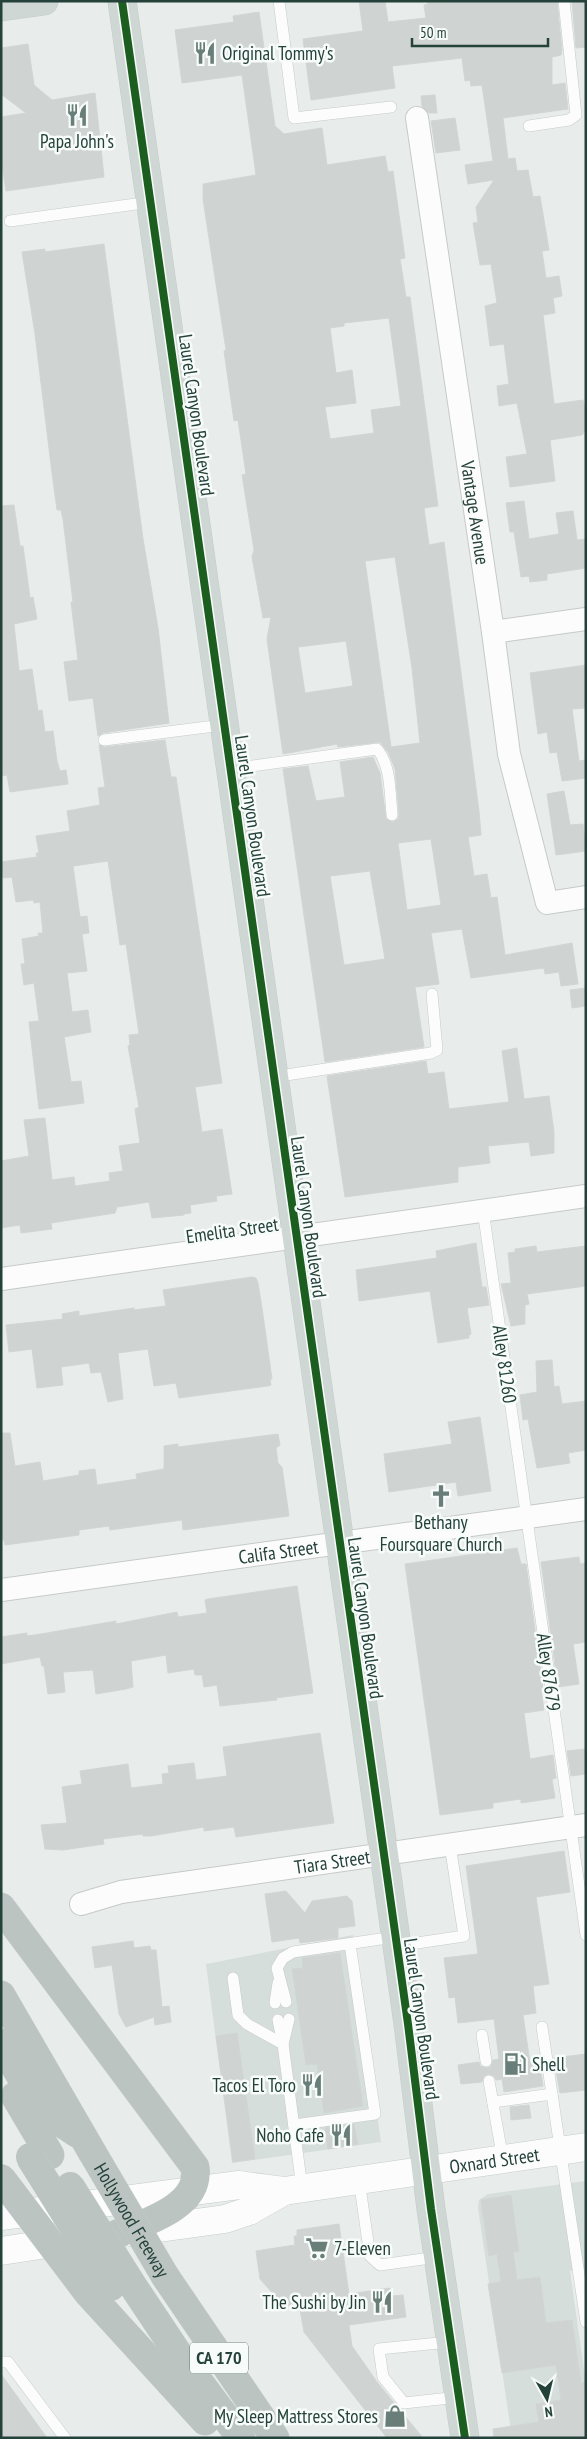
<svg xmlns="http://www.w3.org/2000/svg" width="587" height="2439" font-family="'PT Sans Narrow',sans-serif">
	<rect width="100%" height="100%" fill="#e8edeb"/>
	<g fill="#d6dedb">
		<polygon points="353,1935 381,2142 232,2163 206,1964"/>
		<polygon points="586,2181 586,2268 570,2271 586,2384 586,2438 512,2438 478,2208 479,2200 488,2194"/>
	</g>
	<g fill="#cfd4d2" stroke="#d1d6d4" fill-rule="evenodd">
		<polygon points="359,1 385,1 388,22 426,18 424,5 428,4 427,2 557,1 562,50 561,55 552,57 552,85 565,83 568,109 503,118 508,159 515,158 517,171 528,170 533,197 540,196 549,250 542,251 546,278 559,276 562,296 553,298 555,313 543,315 554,404 583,400 586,415 586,430 582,435 550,440 555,481 510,487 506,457 527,454 517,403 499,406 497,386 509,384 504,344 490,346 485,306 497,303 491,264 480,265 473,223 478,222 476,207 494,180 468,184 465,165 493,161 482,85 471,86 470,80 465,81 462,58 392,66 395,88 311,100 303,39 363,31"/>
		<polygon points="572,1 586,1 586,47 576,48"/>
		<path d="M259,12L275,126L284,134L322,128L327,165L385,156L388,172L393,171L405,258L400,259L406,297H410L438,506L424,508L429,545L444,542L479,811L481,835L468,837L474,876L487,874L491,898L497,897L505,955L572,943L578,984L561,986L559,972L545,974L544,968L471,978L462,929L431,933L439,984L415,987L424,1047L325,1062L283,769L308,766L316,801L345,797L340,762L373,757L380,773L386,819L393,822L398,819L399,814L395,769L388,752L380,742L338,747L337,744L283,754L267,639L271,617L263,618L252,557L254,550L242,475L246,474L238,420L234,421L224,351L226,350L203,199V184L256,175L242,75L182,83L175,30L234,22L233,16ZM389,318L401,406L371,410L374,433L330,439L325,407L356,403L352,370L336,373L330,328L344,326V323ZM395,557L412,668L420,743L391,747L365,561ZM346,641L353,686L305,693L298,647ZM431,839L441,905L407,910L398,843ZM370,871L385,959L344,965L330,876Z"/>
		<polygon points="28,44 34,85 52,100 95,93 104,177 6,191 1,159 1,117 26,113 1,94 1,48"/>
		<polygon points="435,95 437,113 429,113 422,106 421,96"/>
		<polygon points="455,118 460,150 436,153 431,121"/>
		<polygon points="104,244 143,539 158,628 169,723 103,733 98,736 93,698 69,701 64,662 78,660 71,602 73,602 63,519 61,510 57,510 52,473 35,334 22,252 45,249 45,252"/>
		<polygon points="524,501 529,539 559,534 556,513 573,511 577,540 586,539 586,568 547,574 547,580 530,582 529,576 521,577 514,532 510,532 506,503"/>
		<polygon points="14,505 20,546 23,546 30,598 33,597 37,619 14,624 19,671 32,669 38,711 42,710 45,732 53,731 57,761 60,771 66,770 68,784 10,792 7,775 1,776 1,506"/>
		<polygon points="586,665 586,708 572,709 579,761 586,760 586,778 562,781 557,752 550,753 547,732 538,734 530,673"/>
		<polygon points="165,740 171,777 176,777 222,1083 195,1087 202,1132 222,1129 232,1194 216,1196 217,1201 190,1205 191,1213 184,1214 184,1215 152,1218 149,1202 117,1207 115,1213 51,1223 52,1229 21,1233 20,1225 1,1228 1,1161 29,1156 24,1120 45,1118 52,1180 74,1177 75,1186 110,1181 109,1173 123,1171 119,1146 140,1143 135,1109 139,1107 128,1046 130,1045 129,1035 139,1034 126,944 120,945 108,861 73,866 80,917 87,916 89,933 82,934 87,971 67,973 72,1012 88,1010 91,1032 64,1037 71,1082 81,1081 84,1103 39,1109 29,1022 39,1021 34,983 24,985 21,964 25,964 22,939 39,936 38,933 43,933 40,902 34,903 33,900 16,902 12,877 3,878 1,862 37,857 36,853 39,853 36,836 70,831 67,811 100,805 98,788 105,787 99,745 105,747"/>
		<polygon points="564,791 570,825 583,824 586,851 556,855 547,794"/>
		<polygon points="586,988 586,1006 572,1008 570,990"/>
		<polygon points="517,1048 524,1099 549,1096 554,1132 554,1153 531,1156 529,1142 488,1146 490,1163 458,1167 458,1182 345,1197 327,1076 426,1061 428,1074 444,1072 449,1109 509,1102 502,1051"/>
		<polygon points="476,1243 482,1287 486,1287 489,1305 467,1308 471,1334 469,1335 469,1338 438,1343 430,1291 359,1301 356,1270 437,1258 436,1251"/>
		<polygon points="536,1246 537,1252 586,1246 586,1286 527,1294 529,1304 525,1305 525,1324 511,1326 501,1284 511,1283 508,1253 515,1252 515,1249"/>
		<polygon points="252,1277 256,1278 258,1283 262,1308 272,1379 270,1379 271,1385 268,1386 179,1398 176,1383 154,1386 148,1349 118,1353 123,1399 108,1402 101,1372 91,1373 89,1363 61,1367 63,1385 37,1388 32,1349 9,1352 6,1325 63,1319 62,1314 79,1311 79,1316 134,1308 134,1310 166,1306 163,1290"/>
		<polygon points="552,1360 554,1387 559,1386 562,1404 586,1401 586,1450 568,1453 570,1463 537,1468 528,1419 523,1420 520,1395 537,1392 536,1361"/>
		<polygon points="480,1417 491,1491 458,1496 456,1482 389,1492 384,1454 452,1444 448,1422"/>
		<polygon points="1,1433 10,1433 15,1466 40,1462 43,1481 79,1475 79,1471 95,1469 97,1485 137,1479 136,1474 164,1469 164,1446 178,1444 178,1447 278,1434 280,1445 276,1448 278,1463 282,1467 289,1516 183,1530 182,1520 110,1530 109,1526 79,1530 79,1535 5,1545 4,1540 1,1540"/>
		<polygon points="517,1548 521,1564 526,1564 543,1689 541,1689 544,1710 524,1713 530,1759 553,1755 556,1778 552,1779 555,1798 521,1803 521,1799 493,1803 493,1808 440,1815 405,1564"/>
		<polygon points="579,1557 580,1564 586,1563 586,1642 573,1644 579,1684 558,1687 541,1562"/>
		<polygon points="297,1586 313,1693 276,1698 277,1700 220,1706 217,1685 204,1687 202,1675 195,1675 194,1669 168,1673 166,1655 131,1661 133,1687 126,1689 96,1694 93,1670 63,1672 65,1692 48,1694 44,1666 42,1666 40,1657 1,1664 1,1637 27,1633 27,1636 41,1634 116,1621 116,1624 177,1612 178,1617 207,1613 205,1600 208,1599"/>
		<polygon points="320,1733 334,1823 236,1837 234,1827 204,1831 204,1827 151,1836 143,1836 143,1834 103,1839 104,1844 63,1850 45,1849 41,1825 67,1823 62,1787 82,1784 80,1771 128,1764 131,1788 163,1784 162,1774 169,1773 168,1766 194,1763 196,1780 227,1776 223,1747"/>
		<polygon points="586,1749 586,1774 571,1776 567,1751"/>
		<polygon points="564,1851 570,1892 536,1897 549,1984 533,1986 536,2013 523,2015 530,2062 539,2060 543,2086 504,2092 502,2079 496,2080 494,2076 488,2074 484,2076 482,2082 461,2084 458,2065 479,2062 480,2066 487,2068 491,2066 493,2060 499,2059 494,2019 458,2023 455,1997 449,1998 444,1958 478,1954 466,1866"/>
		<polygon points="286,1891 305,1913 312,1901 347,1896 352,1901 355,1926 338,1928 338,1938 300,1943 299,1938 272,1942 265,1894"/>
		<polygon points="133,1941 134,1948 150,1946 151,1950 156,1950 162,2007 169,2006 171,2022 155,2025 154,2017 126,2027 119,2014 112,1965 95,1968 92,1947"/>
		<polygon points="340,1953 363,2106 324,2113 317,2064 306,2065 292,1969 303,1968 302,1958"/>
		<polygon points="237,2033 255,2159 233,2162 216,2036"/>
		<polygon points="586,2054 586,2090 560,2093 554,2058"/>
		<polygon points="529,2105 531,2118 511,2120 510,2107"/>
		<polygon points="354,2124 358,2144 328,2149 325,2128"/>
		<polygon points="511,2195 519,2252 513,2252 517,2280 540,2277 546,2323 572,2320 581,2383 586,2382 586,2438 494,2438 493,2429 539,2422 536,2404 561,2400 556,2365 502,2373 488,2284 501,2282 497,2254 489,2256 481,2200"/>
		<polygon points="339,2224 349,2294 390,2288 392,2296 403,2295 406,2317 349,2325 352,2346 377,2382 423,2438 387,2438 304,2332 299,2304 284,2306 260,2279 256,2251 295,2245 294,2236 297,2236 297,2230"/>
		<polygon points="1,2374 47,2438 1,2438"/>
	</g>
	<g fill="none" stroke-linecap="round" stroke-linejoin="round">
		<defs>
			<g id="service">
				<polyline points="279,1 294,118 391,107"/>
				<polyline points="529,126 569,120 576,115 564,1"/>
				<polyline points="10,221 151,202"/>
				<polyline points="104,740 223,725"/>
				<path d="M230,769L377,749C391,765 390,794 392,815"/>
				<polyline points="273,1077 431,1053 437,1050 432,994"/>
				<polyline points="483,1210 586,1935"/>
				<polyline points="397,1946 464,1936 450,1845"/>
				<polyline points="233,1978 238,2015 247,2024 283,2044"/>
				<polyline points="286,2002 277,1968 283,1958 293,1952 394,1937"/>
				<polyline points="275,2003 278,1983"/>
				<polyline points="278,2020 283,2044 302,2188"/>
				<polyline points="542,2027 586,2322"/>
				<polyline points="482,2035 486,2061"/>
				<polyline points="284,2040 289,2019"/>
				<polyline points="489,2081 503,2160"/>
				<polyline points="493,2102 552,2094"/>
				<polyline points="294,2125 375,2114 350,1944"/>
				<polyline points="359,2180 370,2256 380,2265 438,2257"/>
				<polyline points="449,2342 379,2349 383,2377 404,2403 459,2397"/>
				<polyline points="1,2362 8,2362 65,2438"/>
			</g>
			<g id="minor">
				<path id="s1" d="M417,118L493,632L509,754L547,903L586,897"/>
				<polyline points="493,632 586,619"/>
				<polyline points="1,1279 586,1196"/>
				<path id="s2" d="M1,1590L586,1509"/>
				<path id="s3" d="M81,1904L121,1892L586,1825"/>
			</g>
			<g id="secondary">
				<path id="s4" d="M1,2216L239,2185L284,2191L586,2147"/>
				<polyline points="130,2232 225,2219 249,2211 284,2191"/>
				<polyline points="1,2251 73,2240"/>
			</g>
			<g id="primary">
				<polyline points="122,1 408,2024 431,2209 465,2438"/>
				<polyline points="1,7 44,1"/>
			</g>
			<g id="motorway">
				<path d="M1,1907L195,2167C202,2206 144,2223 117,2234"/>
				<polyline points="1,1995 92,2152"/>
				<polyline points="1,2043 40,2109 78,2134"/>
				<polyline points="15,2096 50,2155"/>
				<polyline points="165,2276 275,2438"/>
				<polyline points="131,2283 179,2355 241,2438"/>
				<polyline points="88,2293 205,2421"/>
			</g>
		</defs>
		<use href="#service" stroke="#c5cac8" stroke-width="12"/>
		<use href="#minor" stroke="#c5cac8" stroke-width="24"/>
		<use href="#secondary" stroke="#c3cbc8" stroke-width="29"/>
		<use href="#primary" stroke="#c3ccc9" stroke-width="29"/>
		<use href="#motorway" stroke="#c3ccc9" stroke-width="29"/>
		<use href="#service" stroke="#fcfcfc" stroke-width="11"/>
		<use href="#minor" stroke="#fcfcfc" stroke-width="22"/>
		<use href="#secondary" stroke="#fcfcfc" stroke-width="28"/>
		<use href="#primary" stroke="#cfd7d5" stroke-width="28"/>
		<use href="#motorway" stroke="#bcc4c2" stroke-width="28"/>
		<defs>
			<g id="motorway-bridge">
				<path id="s5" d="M92,2152L165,2276"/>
				<polyline points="30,2157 111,2287"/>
				<polyline points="1,2178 88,2293"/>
				<polyline points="70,2186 131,2283"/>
			</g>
		</defs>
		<use href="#motorway-bridge" stroke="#c3ccc9" stroke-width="29" stroke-linecap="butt"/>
		<use href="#motorway-bridge" stroke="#bcc4c2" stroke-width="28"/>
		<defs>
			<polyline id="cycleway" points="122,1 408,2024 431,2209 465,2438"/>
		</defs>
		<use href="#cycleway" stroke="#f7fbf9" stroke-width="11"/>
		<use href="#cycleway" stroke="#1b5e20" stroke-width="8"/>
	</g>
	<defs>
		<symbol id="restaurant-bare" viewBox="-9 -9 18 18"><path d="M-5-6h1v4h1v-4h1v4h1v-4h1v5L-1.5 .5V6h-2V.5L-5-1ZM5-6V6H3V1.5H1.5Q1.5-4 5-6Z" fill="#697e78" stroke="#f7fbf9" stroke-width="2.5" paint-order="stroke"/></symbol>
		<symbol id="church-bare" viewBox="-9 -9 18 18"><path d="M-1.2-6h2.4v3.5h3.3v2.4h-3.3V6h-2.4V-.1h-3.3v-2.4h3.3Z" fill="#697e78" stroke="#f7fbf9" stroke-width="2.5" paint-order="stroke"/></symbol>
		<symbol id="fuel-bare" viewBox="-9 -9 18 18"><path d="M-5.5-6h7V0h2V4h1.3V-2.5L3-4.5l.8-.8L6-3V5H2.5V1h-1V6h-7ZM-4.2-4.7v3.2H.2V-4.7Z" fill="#697e78" stroke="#f7fbf9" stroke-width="2.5" paint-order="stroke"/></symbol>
		<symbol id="supermarket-bare" viewBox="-9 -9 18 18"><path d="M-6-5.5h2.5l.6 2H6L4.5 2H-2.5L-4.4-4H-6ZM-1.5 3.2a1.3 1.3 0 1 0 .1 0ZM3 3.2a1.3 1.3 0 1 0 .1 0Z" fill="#697e78" stroke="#f7fbf9" stroke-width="2.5" paint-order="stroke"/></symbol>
		<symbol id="shop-bare" viewBox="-9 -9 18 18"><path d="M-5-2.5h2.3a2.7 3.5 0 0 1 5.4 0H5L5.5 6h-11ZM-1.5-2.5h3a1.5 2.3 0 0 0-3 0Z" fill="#697e78" stroke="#f7fbf9" stroke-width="2.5" paint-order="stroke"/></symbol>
	</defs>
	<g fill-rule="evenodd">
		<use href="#restaurant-bare" x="189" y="37" width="32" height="32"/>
		<use href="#restaurant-bare" x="61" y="99" width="32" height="32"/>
		<use href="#church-bare" x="425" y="1480" width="32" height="32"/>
		<use href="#fuel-bare" x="499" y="2048" width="32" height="32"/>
		<use href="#restaurant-bare" x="296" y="2069" width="32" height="32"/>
		<use href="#restaurant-bare" x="325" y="2119" width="32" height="32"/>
		<use href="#supermarket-bare" x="301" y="2232" width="32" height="32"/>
		<use href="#restaurant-bare" x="366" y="2286" width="32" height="32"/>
		<use href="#shop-bare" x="379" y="2400" width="32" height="32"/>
	</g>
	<g text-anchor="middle" stroke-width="5" stroke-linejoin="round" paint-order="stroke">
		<rect fill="#f7fbf9" stroke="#637a73" stroke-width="1" x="190" y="2342.5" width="58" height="31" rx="4"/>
		<g font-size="18" font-weight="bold" fill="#24423a">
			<text x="219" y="2364">CA 170</text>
		</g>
		<g font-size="19" fill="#24423a" stroke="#f7fbf9" text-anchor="end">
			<text x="222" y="60" text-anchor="start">Original Tommy's</text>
			<text x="77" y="148" text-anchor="middle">Papa John's</text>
			<text x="441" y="1529" text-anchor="middle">Bethany<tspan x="441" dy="22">Foursquare Church</tspan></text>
			<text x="532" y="2071" text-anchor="start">Shell</text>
			<text x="296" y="2092">Tacos El Toro</text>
			<text x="324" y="2142">Noho Cafe</text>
			<text x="334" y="2255" text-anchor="start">7-Eleven</text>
			<text x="366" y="2309">The Sushi by Jin</text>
			<text x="378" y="2423">My Sleep Mattress Stores</text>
		</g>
		<g font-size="19" fill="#24423a" stroke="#f7fbf9">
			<text transform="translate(197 415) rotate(82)" y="7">Laurel Canyon Boulevard</text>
			<text dy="7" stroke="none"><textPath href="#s1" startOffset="399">Vantage Avenue</textPath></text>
			<text transform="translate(253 816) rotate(82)" y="7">Laurel Canyon Boulevard</text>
			<text transform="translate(309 1217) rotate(82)" y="7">Laurel Canyon Boulevard</text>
			<text transform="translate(232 1230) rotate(-8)" y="7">Emelita Street</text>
			<text transform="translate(505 1364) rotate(82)" y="7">Alley 81260</text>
			<text dy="7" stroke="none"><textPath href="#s2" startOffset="280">Califa Street</textPath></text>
			<text transform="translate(366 1618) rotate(82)" y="7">Laurel Canyon Boulevard</text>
			<text transform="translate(549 1672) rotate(82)" y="7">Alley 87679</text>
			<text dy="7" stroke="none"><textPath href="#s3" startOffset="255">Tiara Street</textPath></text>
			<text transform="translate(422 2019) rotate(82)" y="7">Laurel Canyon Boulevard</text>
			<text dy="7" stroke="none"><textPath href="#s4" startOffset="498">Oxnard Street</textPath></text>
			<text dy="7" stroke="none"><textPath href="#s5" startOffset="79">Hollywood Freeway</textPath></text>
		</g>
	</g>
	<rect width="587" height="2439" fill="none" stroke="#24423a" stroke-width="5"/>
	<g transform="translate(547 2399) rotate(172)" stroke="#f7fbf9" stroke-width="4" paint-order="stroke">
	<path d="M0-4L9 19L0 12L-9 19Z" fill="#24423a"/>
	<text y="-8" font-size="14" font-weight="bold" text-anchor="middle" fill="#24423a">N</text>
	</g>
	<path d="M412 38v8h136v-8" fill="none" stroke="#24423a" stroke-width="2.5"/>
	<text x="420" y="38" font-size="15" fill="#24423a" stroke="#f7fbf9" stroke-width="4" paint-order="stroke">50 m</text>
</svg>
